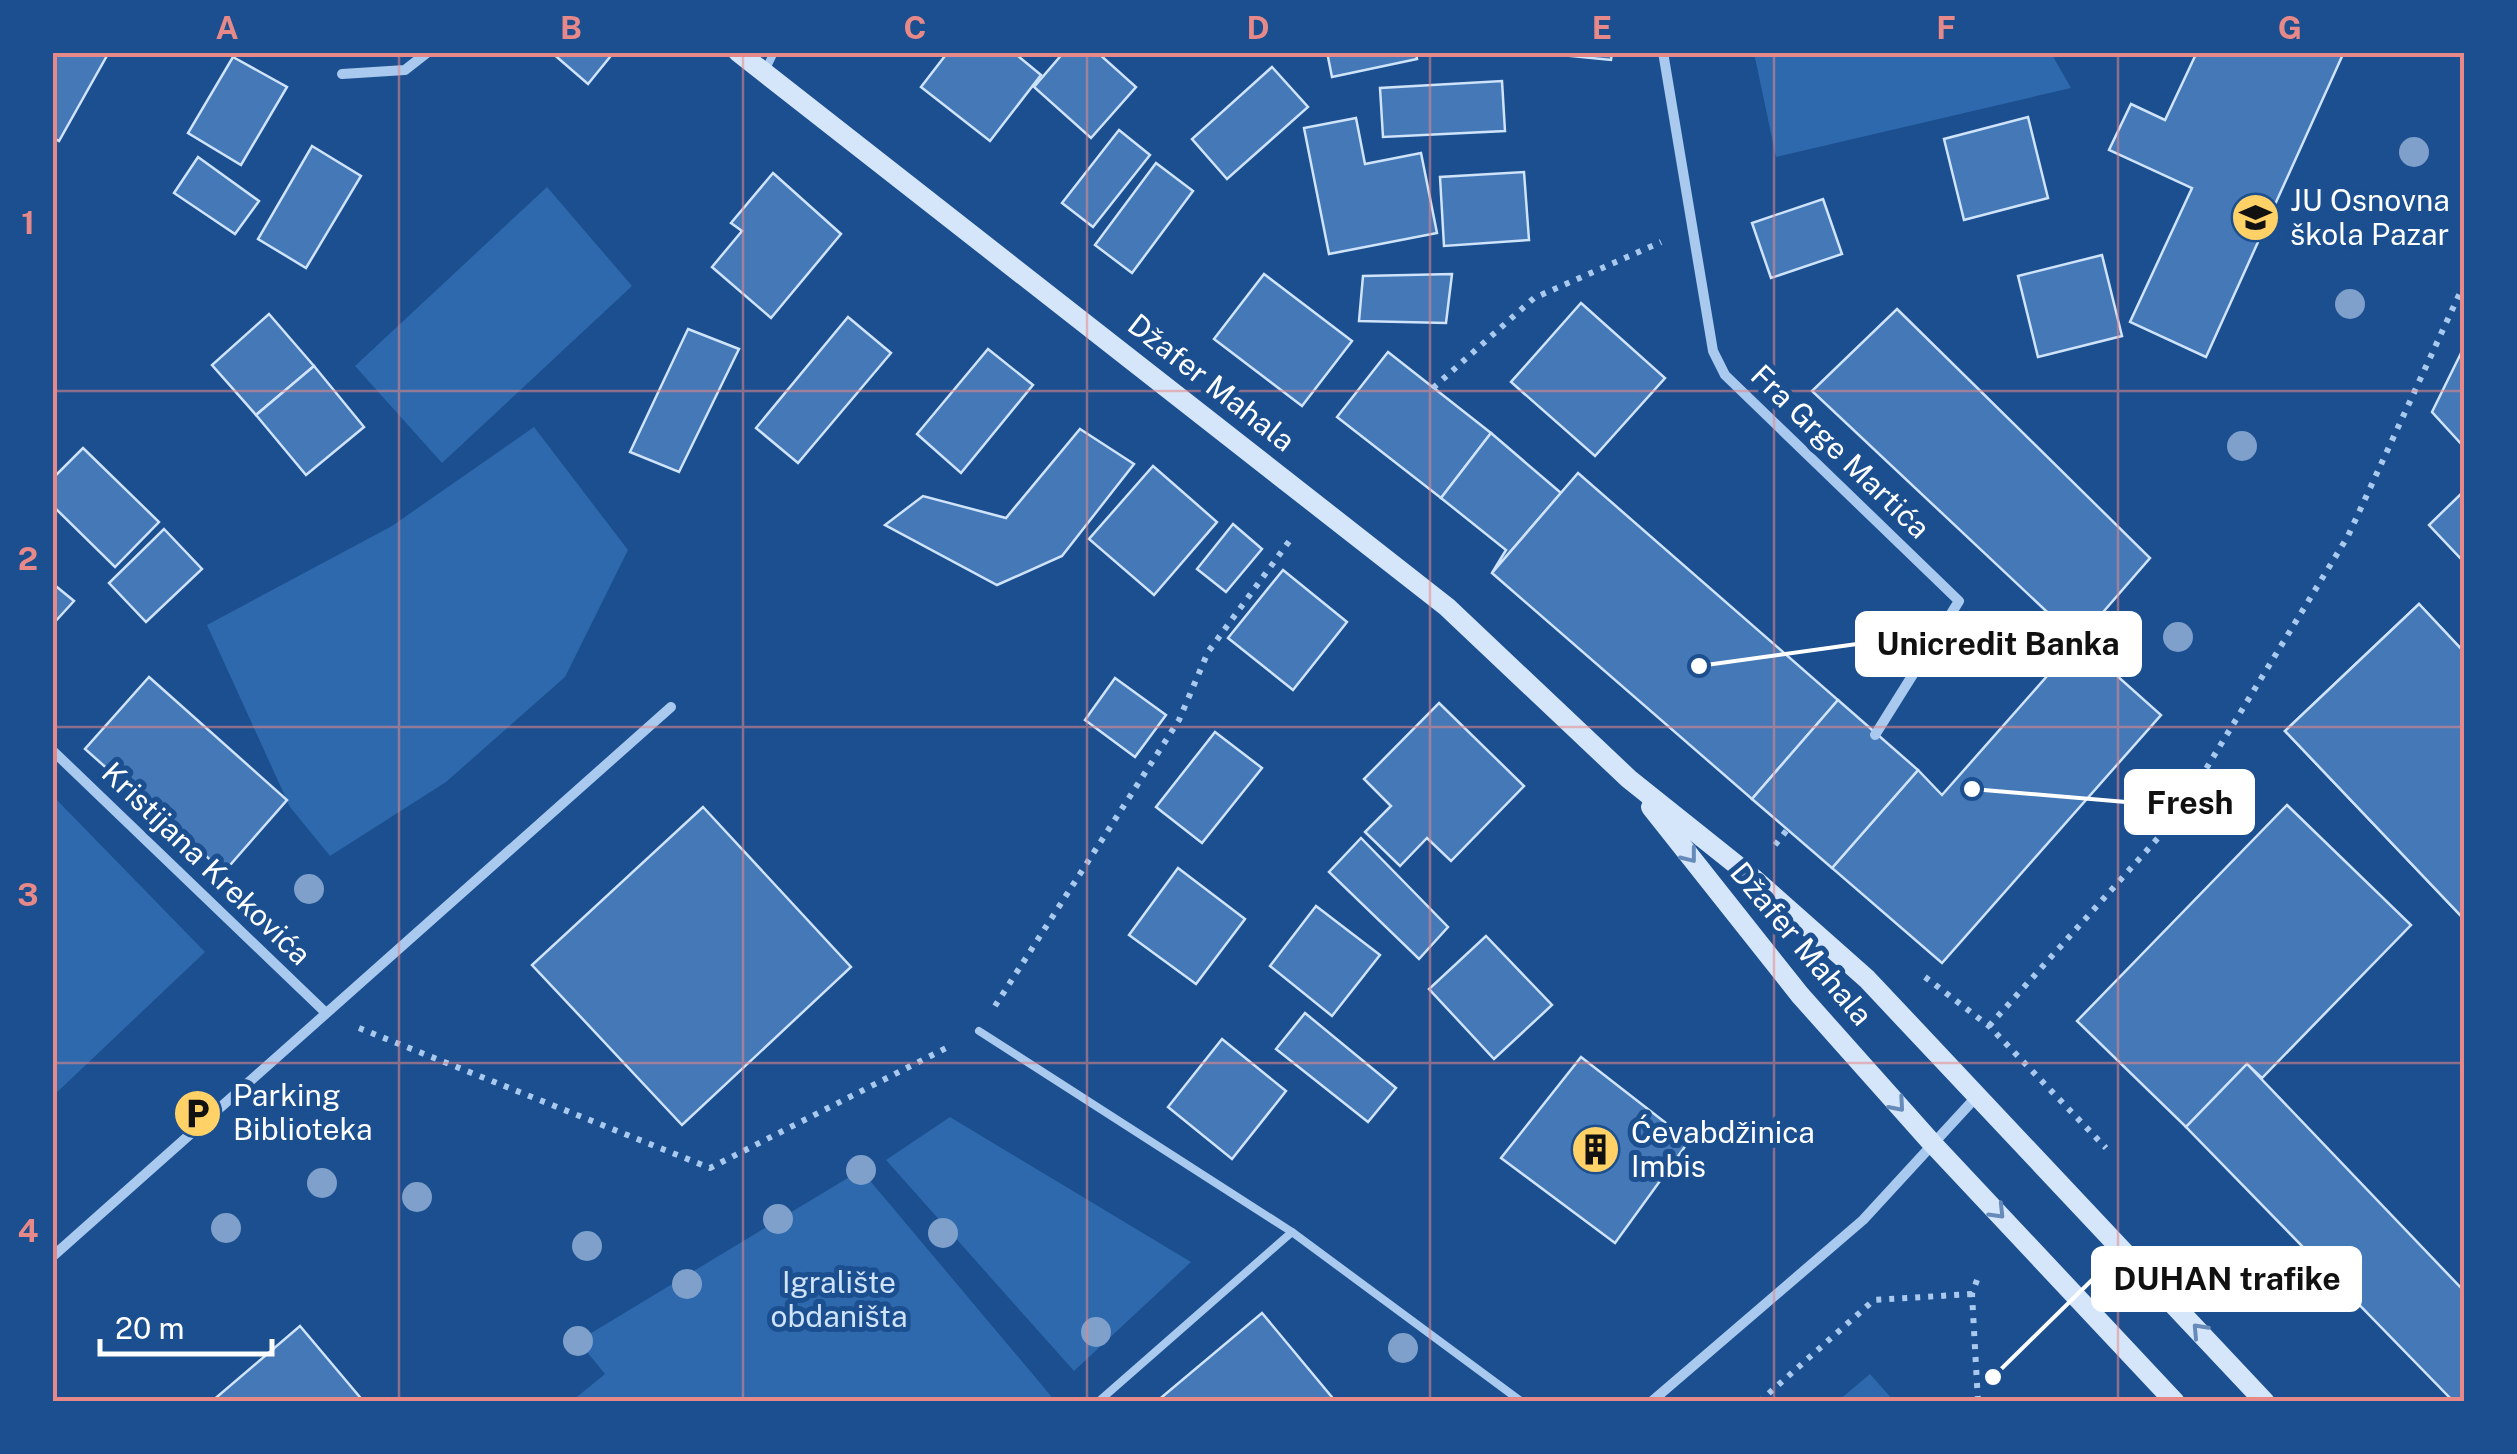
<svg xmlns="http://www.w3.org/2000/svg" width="2517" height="1454" font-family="'Public Sans',sans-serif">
	<rect width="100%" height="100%" fill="#1b4f8f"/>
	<g fill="#2e69ad">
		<polygon points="1754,53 2051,53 2071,88 1776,157"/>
		<polygon points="547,187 632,286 442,463 355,366"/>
		<polygon points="534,427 628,550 565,677 446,782 330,856 290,807 207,625 392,526"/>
		<polygon points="53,796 205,952 53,1096"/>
		<polygon points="950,1117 1191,1262 1074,1371 886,1160"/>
		<polygon points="861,1170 1051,1396 1046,1401 572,1401 605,1374 578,1341"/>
		<polygon points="1870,1374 1894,1401 1838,1401"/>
	</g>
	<g fill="#4478b7" stroke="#cfe3fa" stroke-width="2.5">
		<polygon points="52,52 109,52 59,141 52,137"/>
		<polygon points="551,52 614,52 588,84"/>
		<polygon points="948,52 1013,52 1041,75 990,141 921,87"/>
		<polygon points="1064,52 1097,52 1136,87 1091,138 1034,87"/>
		<polygon points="1327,52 1416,52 1417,59 1332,77"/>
		<polygon points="1530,52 1612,52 1611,60"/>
		<polygon points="2197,52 2344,52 2206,357 2130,322 2192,188 2109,150 2131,104 2165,120"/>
		<polygon points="233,57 287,87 241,165 188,133"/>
		<polygon points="1272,67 1308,107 1227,179 1192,139"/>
		<polygon points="1502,81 1505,131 1383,137 1380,88"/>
		<polygon points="2028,117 2048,198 1964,220 1944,139"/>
		<polygon points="1356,118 1365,164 1421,153 1437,233 1329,254 1304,128"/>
		<polygon points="1119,130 1150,155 1093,227 1062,203"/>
		<polygon points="312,146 361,176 306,268 258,239"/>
		<polygon points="198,157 259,201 235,234 174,193"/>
		<polygon points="1156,163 1193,191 1132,273 1095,245"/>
		<polygon points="1524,172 1529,240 1444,246 1440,177"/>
		<polygon points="773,173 841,234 771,318 712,267 742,231 731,223"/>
		<polygon points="1823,199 1842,254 1771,278 1752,223"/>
		<polygon points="2102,255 2122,336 2038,357 2018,276"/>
		<polygon points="1264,274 1352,341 1302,406 1214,339"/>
		<polygon points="1452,274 1446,323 1359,321 1363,276"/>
		<polygon points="1581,303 1665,378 1595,456 1511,382"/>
		<polygon points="1897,309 2150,558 2078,641 1812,391"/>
		<polygon points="269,314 314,366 256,415 212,365"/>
		<polygon points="848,317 891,353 798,463 756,428"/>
		<polygon points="688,329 739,349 679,472 630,452"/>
		<polygon points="2464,347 2464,447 2432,412"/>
		<polygon points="988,349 1033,385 961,473 917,434"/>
		<polygon points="1388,352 1491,433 1441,498 1337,417"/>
		<polygon points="314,366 364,427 306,475 256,415"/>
		<polygon points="1080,429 1134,464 1062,556 997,585 885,525 923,496 1006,518"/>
		<polygon points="1491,433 1561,493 1492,573 1506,550 1441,498"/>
		<polygon points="83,448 159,522 115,567 52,505 52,479"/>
		<polygon points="1153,466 1217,522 1154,595 1089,539"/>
		<polygon points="1578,473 1838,700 1752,799 1492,573"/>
		<polygon points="2464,491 2464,562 2429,525"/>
		<polygon points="1233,524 1262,549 1226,592 1197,569"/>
		<polygon points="164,529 202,569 146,622 109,583"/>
		<polygon points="1283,570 1347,622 1293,690 1228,638"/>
		<polygon points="52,583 74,601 52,625"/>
		<polygon points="2419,604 2464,652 2464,919 2285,731"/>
		<polygon points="2419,604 2464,652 2464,919 2285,731"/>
		<polygon points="2078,641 2161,715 1942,963 1832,868 1918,770 1942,795"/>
		<polygon points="149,677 287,800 224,872 85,749"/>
		<polygon points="1115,678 1166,715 1135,757 1085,720"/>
		<polygon points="1838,700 1918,770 1832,868 1752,799"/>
		<polygon points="1439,703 1524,786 1451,861 1427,838 1400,866 1365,832 1391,806 1364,779"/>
		<polygon points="1215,732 1262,768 1202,843 1156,807"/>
		<polygon points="2287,805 2411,925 2262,1078 2247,1064 2186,1127 2077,1021"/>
		<polygon points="703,807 851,967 682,1125 532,965"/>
		<polygon points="1361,838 1448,927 1419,959 1329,872"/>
		<polygon points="1178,868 1245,919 1196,984 1129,935"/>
		<polygon points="1316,906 1380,955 1332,1016 1270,966"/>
		<polygon points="1486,936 1552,1005 1494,1059 1429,989"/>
		<polygon points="1305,1013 1396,1088 1368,1122 1276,1049"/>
		<polygon points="1222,1039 1286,1091 1232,1159 1168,1107"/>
		<polygon points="1581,1057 1689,1141 1615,1243 1501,1158"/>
		<polygon points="2247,1064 2464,1291 2464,1402 2454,1402 2186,1127"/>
		<polygon points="1262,1313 1336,1402 1156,1402"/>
		<polygon points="300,1326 364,1402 211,1402"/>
	</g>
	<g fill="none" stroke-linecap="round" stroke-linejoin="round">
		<g stroke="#a9c9ee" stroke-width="6" stroke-dasharray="5 8" stroke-linecap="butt">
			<polyline points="1433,388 1534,298 1661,242"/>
			<polyline points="1775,845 1787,830"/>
			<polyline points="1925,977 1989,1026 2106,1148"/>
			<polyline points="995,1006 1179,720 1208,652 1293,536"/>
			<polyline points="1989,1026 2176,818 2348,536 2464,284"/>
			<polyline points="359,1028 710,1168 950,1046"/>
			<polyline points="1977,1280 1972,1294 1978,1402"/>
			<polyline points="1759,1402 1874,1300 1972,1294"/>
		</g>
		<g stroke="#a9c9ee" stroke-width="8">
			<polyline points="766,69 774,52"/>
			<polyline points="979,1031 1292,1232 1522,1402"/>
			<polyline points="1098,1402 1292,1232"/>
		</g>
		<g stroke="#a9c9ee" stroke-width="10">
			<polyline points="1663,52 1713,351 1725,375 1959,601 1875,735"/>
			<polyline points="342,74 405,70 428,52"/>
			<polyline points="52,750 326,1013"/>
			<polyline points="52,1257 671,707"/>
			<polyline points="1651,1402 1863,1220 1978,1095"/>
		</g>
		<g stroke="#d6e6fa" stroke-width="20">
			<polyline points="738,52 1447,607 1629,779 1753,878 1867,979 2265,1402"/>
			<polyline points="1651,807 1800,995 1931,1142 2175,1402"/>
		</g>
	</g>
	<g fill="#7ea0ca">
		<circle cx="2414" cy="152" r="15"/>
		<circle cx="2350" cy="304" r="15"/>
		<circle cx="2242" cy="446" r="15"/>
		<circle cx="2178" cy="637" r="15"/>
		<circle cx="309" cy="889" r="15"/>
		<circle cx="861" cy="1170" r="15"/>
		<circle cx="322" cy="1183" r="15"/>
		<circle cx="417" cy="1197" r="15"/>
		<circle cx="778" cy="1219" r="15"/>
		<circle cx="226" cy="1228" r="15"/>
		<circle cx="943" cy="1233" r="15"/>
		<circle cx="587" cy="1246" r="15"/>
		<circle cx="687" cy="1284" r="15"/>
		<circle cx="1096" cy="1332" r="15"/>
		<circle cx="578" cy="1341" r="15"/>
		<circle cx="1403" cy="1348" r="15"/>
	</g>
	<defs><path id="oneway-chevron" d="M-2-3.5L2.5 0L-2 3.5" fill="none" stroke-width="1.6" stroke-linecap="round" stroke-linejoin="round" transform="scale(2.5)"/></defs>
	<g stroke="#668bba">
		<use href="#oneway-chevron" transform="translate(1690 856) rotate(52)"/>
		<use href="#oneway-chevron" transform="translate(1898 1105) rotate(49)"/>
		<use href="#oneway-chevron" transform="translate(1998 1212) rotate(46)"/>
		<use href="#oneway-chevron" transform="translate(2199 1330) rotate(-133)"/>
	</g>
	<path fill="none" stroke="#e88989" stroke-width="2.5" stroke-opacity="0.55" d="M399,52V1402M743,52V1402M1087,52V1402M1430,52V1402M1774,52V1402M2118,52V1402M52,391H2464M52,727H2464M52,1063H2464"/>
	<defs>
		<symbol id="school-disc" viewBox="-11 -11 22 22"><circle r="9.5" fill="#ffd166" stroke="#1b4f8f"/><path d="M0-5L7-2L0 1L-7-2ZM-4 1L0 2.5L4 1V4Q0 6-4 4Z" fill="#111"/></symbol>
		<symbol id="parking-disc" viewBox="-11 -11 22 22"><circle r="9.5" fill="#ffd166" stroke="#1b4f8f"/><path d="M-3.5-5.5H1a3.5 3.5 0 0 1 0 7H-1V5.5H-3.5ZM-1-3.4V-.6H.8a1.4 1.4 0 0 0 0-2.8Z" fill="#111"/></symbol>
		<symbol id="building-disc" viewBox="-11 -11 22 22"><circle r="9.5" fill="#ffd166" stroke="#1b4f8f"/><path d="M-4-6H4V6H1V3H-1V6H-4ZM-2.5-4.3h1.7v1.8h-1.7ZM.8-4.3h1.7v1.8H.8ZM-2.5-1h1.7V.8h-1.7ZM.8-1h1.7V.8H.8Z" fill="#111"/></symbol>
	</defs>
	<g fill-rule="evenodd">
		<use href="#school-disc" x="2228" y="190" width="55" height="55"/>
		<use href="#parking-disc" x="170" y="1086" width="55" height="55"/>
		<use href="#building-disc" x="1568" y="1122" width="55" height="55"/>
	</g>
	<g text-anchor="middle" stroke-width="10" stroke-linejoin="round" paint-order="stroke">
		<g font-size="30" fill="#fff" stroke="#1b4f8f" text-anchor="start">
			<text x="2290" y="211">JU Osnovna<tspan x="2290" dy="34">škola Pazar</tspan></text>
			<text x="233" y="1106">Parking<tspan x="233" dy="34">Biblioteka</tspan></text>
			<text x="1631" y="1143">Ćevabdžinica<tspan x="1631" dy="34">Imbis</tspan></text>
		</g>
		<g font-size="30" fill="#fff" stroke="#1b4f8f">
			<text transform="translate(1211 383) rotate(38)" y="10">Džafer Mahala</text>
			<text transform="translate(1840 452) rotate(44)" y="10">Fra Grge Martića</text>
			<text transform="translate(206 864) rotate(44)" y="10">Kristijana Krekovića</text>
			<text transform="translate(1801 944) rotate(50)" y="10">Džafer Mahala</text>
		</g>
		<g font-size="30" fill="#cfe3fa" stroke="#1b4f8f">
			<text x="839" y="1293">Igralište<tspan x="839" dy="34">obdaništa</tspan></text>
		</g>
	</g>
	<path fill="none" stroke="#fff" stroke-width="4" d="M1699 666L1857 644M1972 789L2126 802M1993 1377L2093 1279"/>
	<g fill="#fff" stroke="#1b4f8f" stroke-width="4">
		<circle cx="1699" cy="666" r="10"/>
		<circle cx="1972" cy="789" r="10"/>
		<circle cx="1993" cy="1377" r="10"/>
	</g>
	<g fill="#fff" stroke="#fff" stroke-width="4">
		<rect x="1857" y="613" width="283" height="62" rx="10"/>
		<rect x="2126" y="771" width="127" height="62" rx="10"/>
		<rect x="2093" y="1248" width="267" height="62" rx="10"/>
	</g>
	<g font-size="32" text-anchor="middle" font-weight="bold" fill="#111">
		<text x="1998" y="655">Unicredit Banka</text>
		<text x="2190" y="814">Fresh</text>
		<text x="2227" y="1290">DUHAN trafike</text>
	</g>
	<rect width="2517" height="1454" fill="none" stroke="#1b4f8f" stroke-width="110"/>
	<path d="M100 1339v15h172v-15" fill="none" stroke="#ffffff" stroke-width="5"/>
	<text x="115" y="1339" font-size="30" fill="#ffffff" stroke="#1b4f8f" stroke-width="8" paint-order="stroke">20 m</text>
	<rect x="55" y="55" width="2407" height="1344" fill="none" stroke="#e88989" stroke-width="4"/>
	<g font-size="32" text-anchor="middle" font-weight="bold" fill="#e88989">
		<text x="227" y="39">A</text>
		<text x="571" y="39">B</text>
		<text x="915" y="39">C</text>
		<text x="1258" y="39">D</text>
		<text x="1602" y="39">E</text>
		<text x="1946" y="39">F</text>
		<text x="2290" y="39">G</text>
		<text x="28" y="234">1</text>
		<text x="28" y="570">2</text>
		<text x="28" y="906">3</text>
		<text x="28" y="1242">4</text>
	</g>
</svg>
